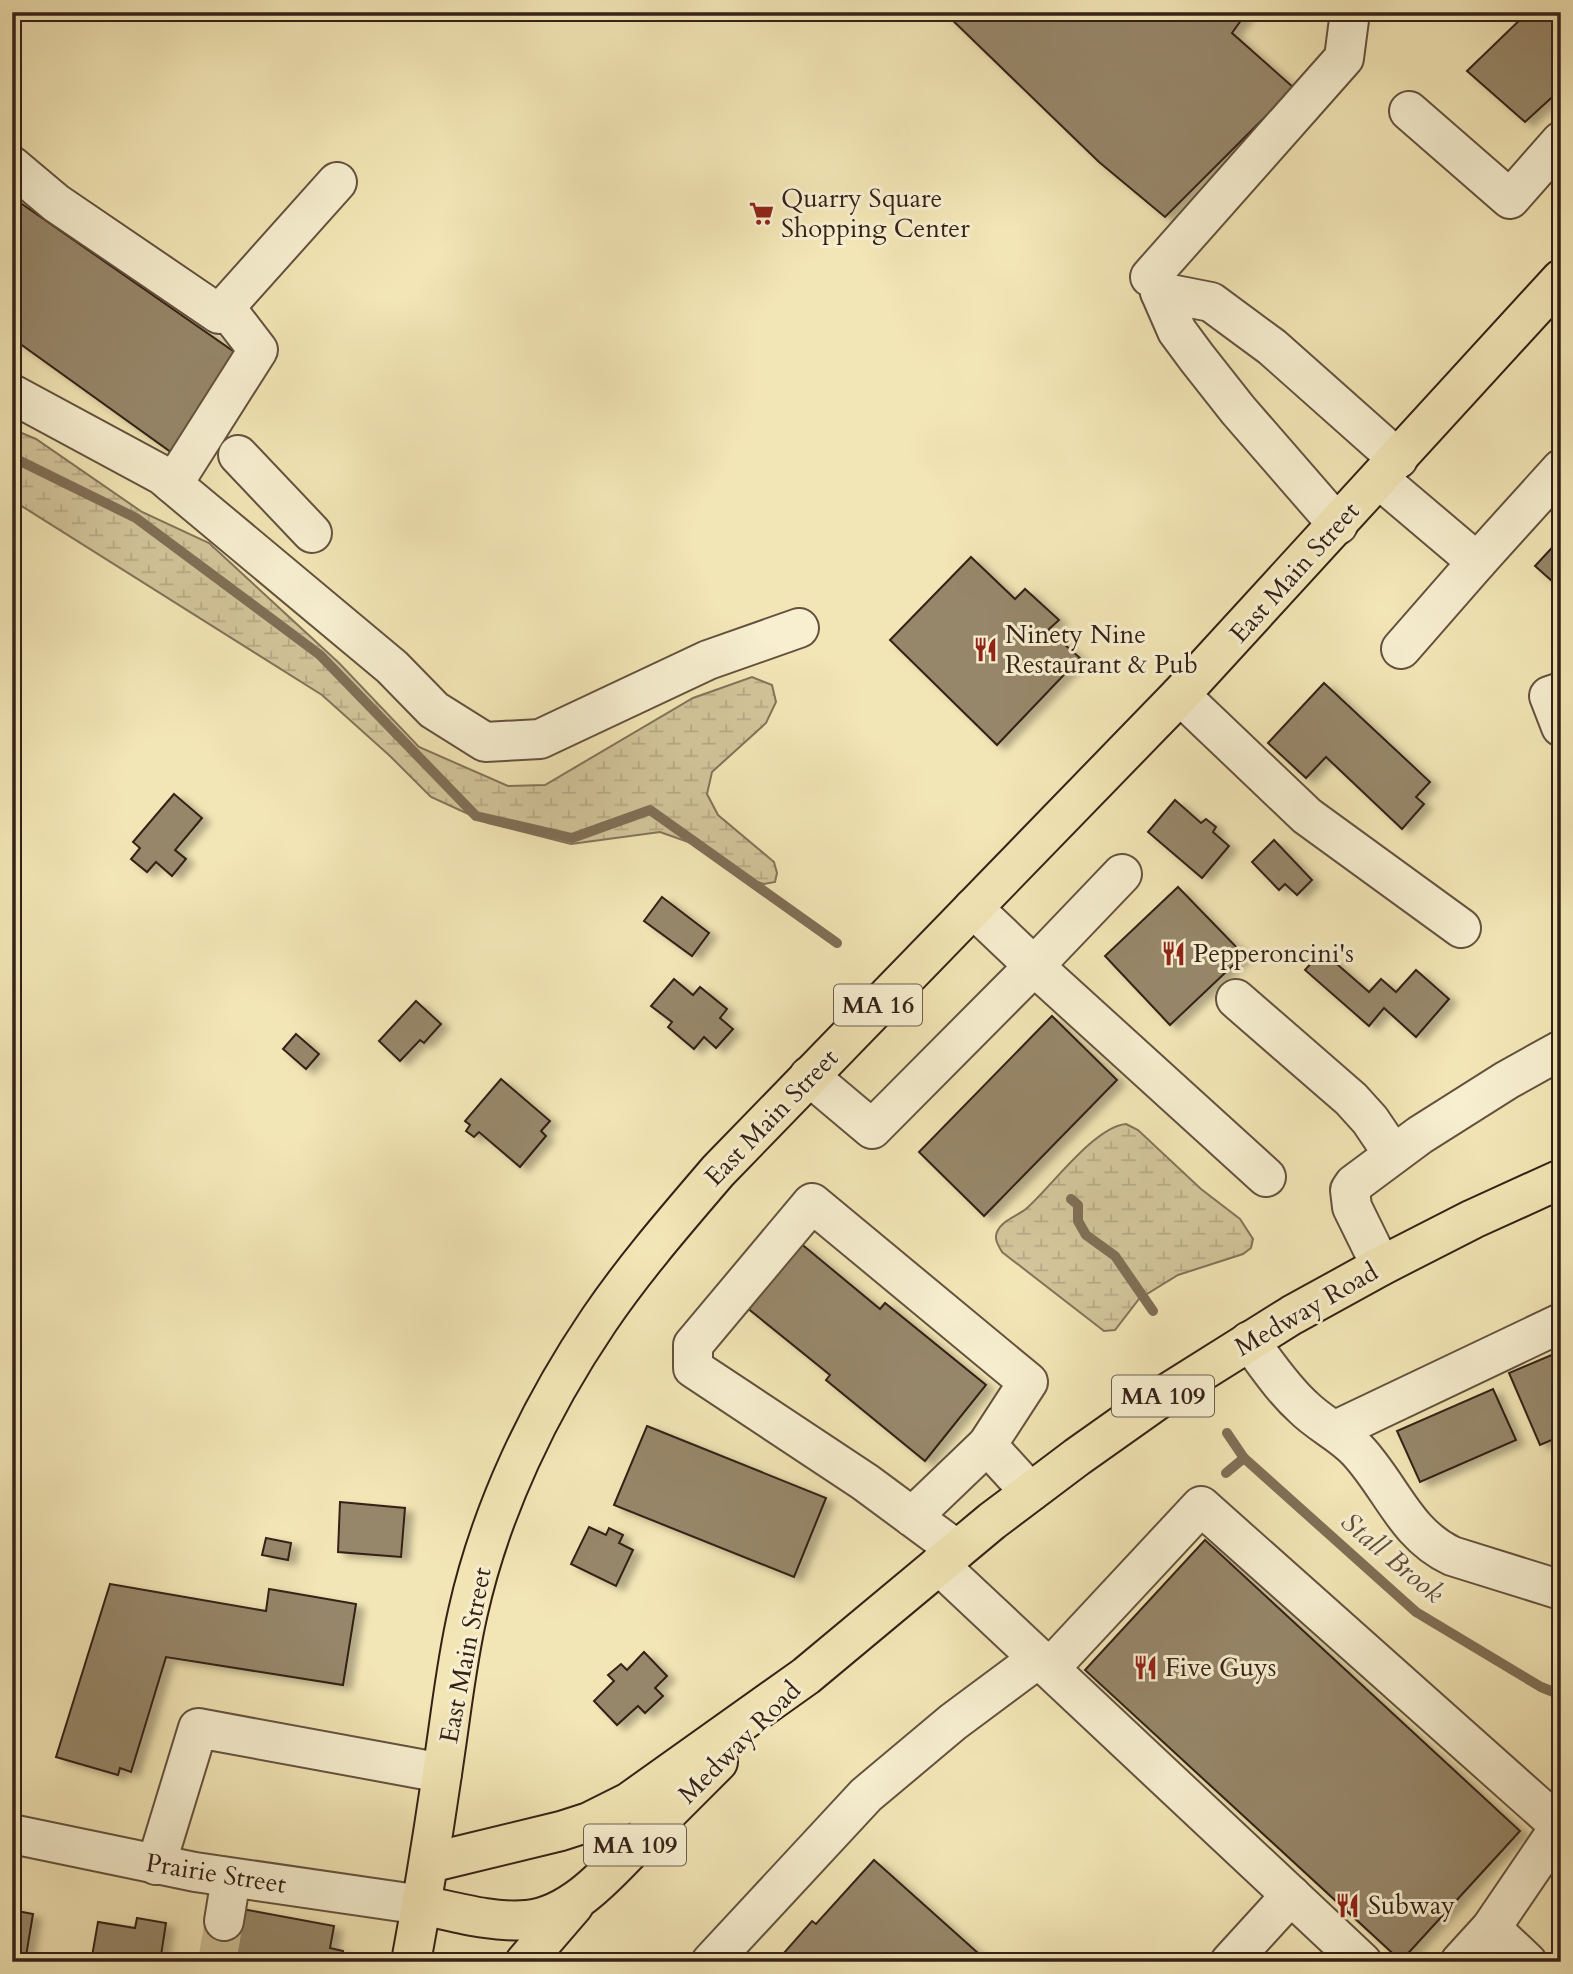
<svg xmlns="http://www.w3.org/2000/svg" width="1573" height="1974" font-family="Cardo,serif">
	<defs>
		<pattern id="wetland-marsh" width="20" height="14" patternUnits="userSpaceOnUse" patternTransform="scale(1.75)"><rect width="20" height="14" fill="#d3c59b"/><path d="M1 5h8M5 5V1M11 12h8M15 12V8" fill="none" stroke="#b6a985"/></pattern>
		<filter id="shadow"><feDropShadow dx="8" dy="4.5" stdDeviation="3.5" flood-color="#0004"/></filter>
	</defs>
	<rect width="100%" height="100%" fill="#f3e6b6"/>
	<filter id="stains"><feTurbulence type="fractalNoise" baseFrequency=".00286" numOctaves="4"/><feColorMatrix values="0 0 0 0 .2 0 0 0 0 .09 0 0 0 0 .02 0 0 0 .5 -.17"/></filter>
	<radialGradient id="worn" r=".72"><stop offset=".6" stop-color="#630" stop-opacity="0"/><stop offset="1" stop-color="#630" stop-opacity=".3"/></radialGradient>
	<g fill="url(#wetland-marsh)" stroke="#847359" stroke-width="2">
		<polygon points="12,429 36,439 142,512 209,543 339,663 419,747 508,786 545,785 693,698 752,677 772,685 776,702 766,723 712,772 707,794 718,815 774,862 777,873 775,882 764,884 748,879 694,844 660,832 571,844 488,823 431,797 390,756 322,695 12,500"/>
		<path d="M1126,1124L1138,1130L1201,1189L1240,1219L1253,1239L1251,1248L1243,1254L1178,1275L1139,1299L1115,1330L1104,1331L1002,1252C998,1245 994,1239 997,1232C1002,1220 1018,1216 1027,1208C1051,1187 1094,1127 1126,1124Z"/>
	</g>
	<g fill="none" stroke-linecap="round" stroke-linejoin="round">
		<g stroke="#806f56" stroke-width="10">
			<polyline points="12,457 136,518 320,655 476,816 572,838 650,810 837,943"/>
			<polyline points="1071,1199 1078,1205 1078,1221 1086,1235 1115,1256 1153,1311"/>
			<polyline points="1227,1433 1244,1458 1416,1612 1541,1687 1561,1695"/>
			<polyline points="1226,1473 1244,1458"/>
		</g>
	</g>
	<g fill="#97876a" stroke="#342117" stroke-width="2" filter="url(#shadow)">
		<polygon points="944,12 1247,12 1232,33 1294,88 1165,217 1099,162"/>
		<polygon points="1528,12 1561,12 1561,89 1525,122 1467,71"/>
		<polygon points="12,197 243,358 175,455 12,338"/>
		<polygon points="1561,538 1561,589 1535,566"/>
		<polygon points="971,557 1015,599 1025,589 1059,620 1048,630 1080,658 997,745 890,640"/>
		<polygon points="1324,683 1430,782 1416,797 1424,804 1402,829 1326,757 1306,778 1268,743"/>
		<polygon points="174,794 202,818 175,850 186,859 172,876 156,862 147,872 131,859 140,848 133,842"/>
		<polygon points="1175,800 1201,823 1206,819 1216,827 1213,832 1229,846 1202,878 1148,832"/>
		<polygon points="1274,840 1312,880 1297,895 1285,884 1279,890 1252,862"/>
		<polygon points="1178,887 1244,955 1170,1025 1105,956"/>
		<polygon points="662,897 709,933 692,956 644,921"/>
		<polygon points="1322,951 1369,992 1381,979 1396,992 1416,970 1449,999 1416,1037 1384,1008 1369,1026 1305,970"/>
		<polygon points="674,979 693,995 700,987 727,1009 720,1018 733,1029 716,1048 704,1037 694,1049 668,1027 672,1022 651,1006"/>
		<polygon points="416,1001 441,1024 424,1043 420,1040 400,1061 379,1041"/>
		<polygon points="1052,1016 1117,1080 984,1216 919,1152"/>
		<polygon points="296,1034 319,1054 306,1069 283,1049"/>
		<polygon points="501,1079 550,1121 541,1131 546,1136 520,1167 479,1132 474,1137 466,1131 470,1125 465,1121"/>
		<polygon points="799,1242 880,1309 885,1303 986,1385 925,1461 826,1380 830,1375 746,1307"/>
		<polygon points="1561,1351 1561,1436 1540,1445 1509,1373"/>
		<polygon points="1493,1389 1516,1440 1420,1482 1397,1431"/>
		<polygon points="647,1426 826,1498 794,1577 614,1505"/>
		<polygon points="340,1502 405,1508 401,1557 338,1552"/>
		<polygon points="589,1527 606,1535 609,1528 623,1535 619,1543 633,1550 616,1586 571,1564"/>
		<polygon points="266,1538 291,1543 288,1560 262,1555"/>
		<polygon points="1205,1540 1520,1831 1401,1961 1085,1670"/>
		<polygon points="110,1584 266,1611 269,1589 356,1604 343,1685 166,1657 131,1772 120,1768 118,1775 56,1757"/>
		<polygon points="644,1652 667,1676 655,1688 663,1696 645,1713 638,1706 617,1725 594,1701 614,1681 608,1675 621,1664 627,1670"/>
		<polygon points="874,1860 988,1962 776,1962 812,1921 816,1924"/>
		<polygon points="237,1908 334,1926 330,1948 343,1951 341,1962 227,1962"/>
		<polygon points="12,1910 33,1914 25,1962 12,1962"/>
		<polygon points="137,1918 166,1923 160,1962 91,1962 98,1922 135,1928"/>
	</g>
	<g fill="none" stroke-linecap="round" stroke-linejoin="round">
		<polyline stroke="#cdbf96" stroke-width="38" stroke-dasharray="38 19" stroke-linecap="butt" points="217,1962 224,1921"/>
		<defs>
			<g id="minor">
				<polyline points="1409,111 1510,199 1561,141"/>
				<polyline points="12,166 56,203 219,314 337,182"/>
				<polyline points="1150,277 1344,58 1350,12"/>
				<polyline points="1160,292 1211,302 1272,347 1398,459"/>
				<polyline points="1160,292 1177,331 1197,358 1238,410 1338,525"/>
				<polyline points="12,394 162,475 392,667 434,710 485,742 540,739 708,660 799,628"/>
				<polyline points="238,455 312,533"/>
				<polyline points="1379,479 1477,562 1401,649"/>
				<polyline points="173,484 258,350 225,307"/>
				<polyline points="1477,562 1561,469"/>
				<polyline points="1561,692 1549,696 1561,727"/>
				<polyline points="1180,695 1307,816 1461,928"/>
				<polyline points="973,908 1034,966 1122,874"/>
				<polyline points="1236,999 1351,1099 1370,1120 1393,1154"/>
				<polyline points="809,1076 872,1129 1034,966 1266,1177"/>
				<polyline points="1381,1266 1352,1207 1350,1190 1354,1184 1420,1135 1507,1080 1561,1050"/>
				<path d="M1249,1341C1266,1363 1282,1388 1303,1407C1320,1424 1341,1433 1357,1450C1391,1486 1405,1534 1452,1556L1561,1590"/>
				<polyline points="1336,1430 1561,1323"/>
				<polyline points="987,1445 1030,1492"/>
				<polyline points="912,1517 987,1445 1028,1382 812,1203 693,1345 693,1368 865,1482 957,1550"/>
				<polyline points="939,1565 1362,1962"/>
				<polyline points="1050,1668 1201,1506 1560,1826"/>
				<polyline points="12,1834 195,1872 422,1905"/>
				<polyline points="156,1865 198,1728 442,1773"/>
				<polyline points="224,1921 231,1878"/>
				<polyline points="1491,1928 1527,1962"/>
				<polyline points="711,1962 866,1795 953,1722 1039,1658"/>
				<polyline points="1230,1962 1291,1895"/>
				<polyline points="1460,1962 1491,1928 1561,1825"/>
			</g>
			<g id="major">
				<polyline points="429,1863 561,1831 589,1822 629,1802 806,1676 992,1521 1077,1457 1166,1394 1292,1315 1381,1266 1473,1219 1561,1179"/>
				<path d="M422,1905C456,1912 492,1923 527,1920C576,1915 614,1866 646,1834C670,1810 694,1786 718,1762"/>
				<path d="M411,1962C424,1892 435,1823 445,1753C452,1706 457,1659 468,1612C491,1509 540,1407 599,1320C635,1267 677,1219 718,1171L1180,695L1561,279"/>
				<polyline points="525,1962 574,1905"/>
			</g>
		</defs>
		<use href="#minor" stroke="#64523f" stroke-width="42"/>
		<use href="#major" stroke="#342117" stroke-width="42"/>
		<use href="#minor" stroke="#f7efd0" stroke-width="38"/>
		<use href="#major" stroke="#f3e6b6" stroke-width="38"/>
	</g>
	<defs>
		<symbol id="supermarket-bare" viewBox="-9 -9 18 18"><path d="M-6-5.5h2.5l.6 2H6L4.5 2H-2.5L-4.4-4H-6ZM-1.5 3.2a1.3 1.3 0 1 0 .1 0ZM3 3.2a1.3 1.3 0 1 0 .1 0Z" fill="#8f2418" stroke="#f7efd0" stroke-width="2.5" paint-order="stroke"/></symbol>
		<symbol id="restaurant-bare" viewBox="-9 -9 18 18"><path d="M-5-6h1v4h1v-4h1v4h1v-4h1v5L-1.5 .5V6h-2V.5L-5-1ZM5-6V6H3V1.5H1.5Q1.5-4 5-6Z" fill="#8f2418" stroke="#f7efd0" stroke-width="2.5" paint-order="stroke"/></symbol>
	</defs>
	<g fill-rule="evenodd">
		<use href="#supermarket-bare" x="744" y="196" width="35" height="35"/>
		<use href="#restaurant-bare" x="968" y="632" width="35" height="35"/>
		<use href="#restaurant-bare" x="1156" y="936" width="35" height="35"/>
		<use href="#restaurant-bare" x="1128" y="1650" width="35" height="35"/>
		<use href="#restaurant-bare" x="1330" y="1888" width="35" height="35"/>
	</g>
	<g text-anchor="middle" stroke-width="6" stroke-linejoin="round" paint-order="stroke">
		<g fill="#f7efd0" stroke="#6e5f4e" stroke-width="2">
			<rect x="834" y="984.5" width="88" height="41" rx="5"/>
			<rect x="1112" y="1375.5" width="102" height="41" rx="5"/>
			<rect x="584" y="1824.5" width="102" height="41" rx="5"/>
		</g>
		<g font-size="24" font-weight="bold" fill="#342117">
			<text x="878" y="1013">MA 16</text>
			<text x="1163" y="1404">MA 109</text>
			<text x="635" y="1853">MA 109</text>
		</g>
		<g font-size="26" fill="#342117" stroke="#f7efd0" text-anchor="start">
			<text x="781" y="207">Quarry Square<tspan x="781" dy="30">Shopping Center</tspan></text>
			<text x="1005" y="643">Ninety Nine<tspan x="1005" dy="30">Restaurant &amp; Pub</tspan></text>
			<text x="1193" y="962">Pepperoncini's</text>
			<text x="1165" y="1676">Five Guys</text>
			<text x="1368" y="1914">Subway</text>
		</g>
		<g font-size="26" fill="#342117" stroke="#f7efd0">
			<text transform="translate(1294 572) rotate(-48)" y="9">East Main Street</text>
			<text transform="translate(771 1117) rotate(-46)" y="9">East Main Street</text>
			<text transform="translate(1306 1309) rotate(-30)" y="9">Medway Road</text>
			<text transform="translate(465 1655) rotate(-79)" y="9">East Main Street</text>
			<text transform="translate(739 1742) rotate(-45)" y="9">Medway Road</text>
			<text transform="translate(216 1873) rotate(9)" y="9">Prairie Street</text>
		</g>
		<g font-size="28" font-style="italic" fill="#604e3c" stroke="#f7efd0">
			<text transform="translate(1393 1557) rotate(40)" y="10">Stall Brook</text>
		</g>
	</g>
	<rect width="1573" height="1974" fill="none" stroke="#f3e6b6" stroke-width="42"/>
	<rect x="14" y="14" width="1545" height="1946" fill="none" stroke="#342117" stroke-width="3.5"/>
	<rect x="21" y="21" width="1531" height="1932" fill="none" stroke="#342117" stroke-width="2"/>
	<rect width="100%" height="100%" filter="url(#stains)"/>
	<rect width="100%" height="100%" fill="url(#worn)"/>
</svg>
